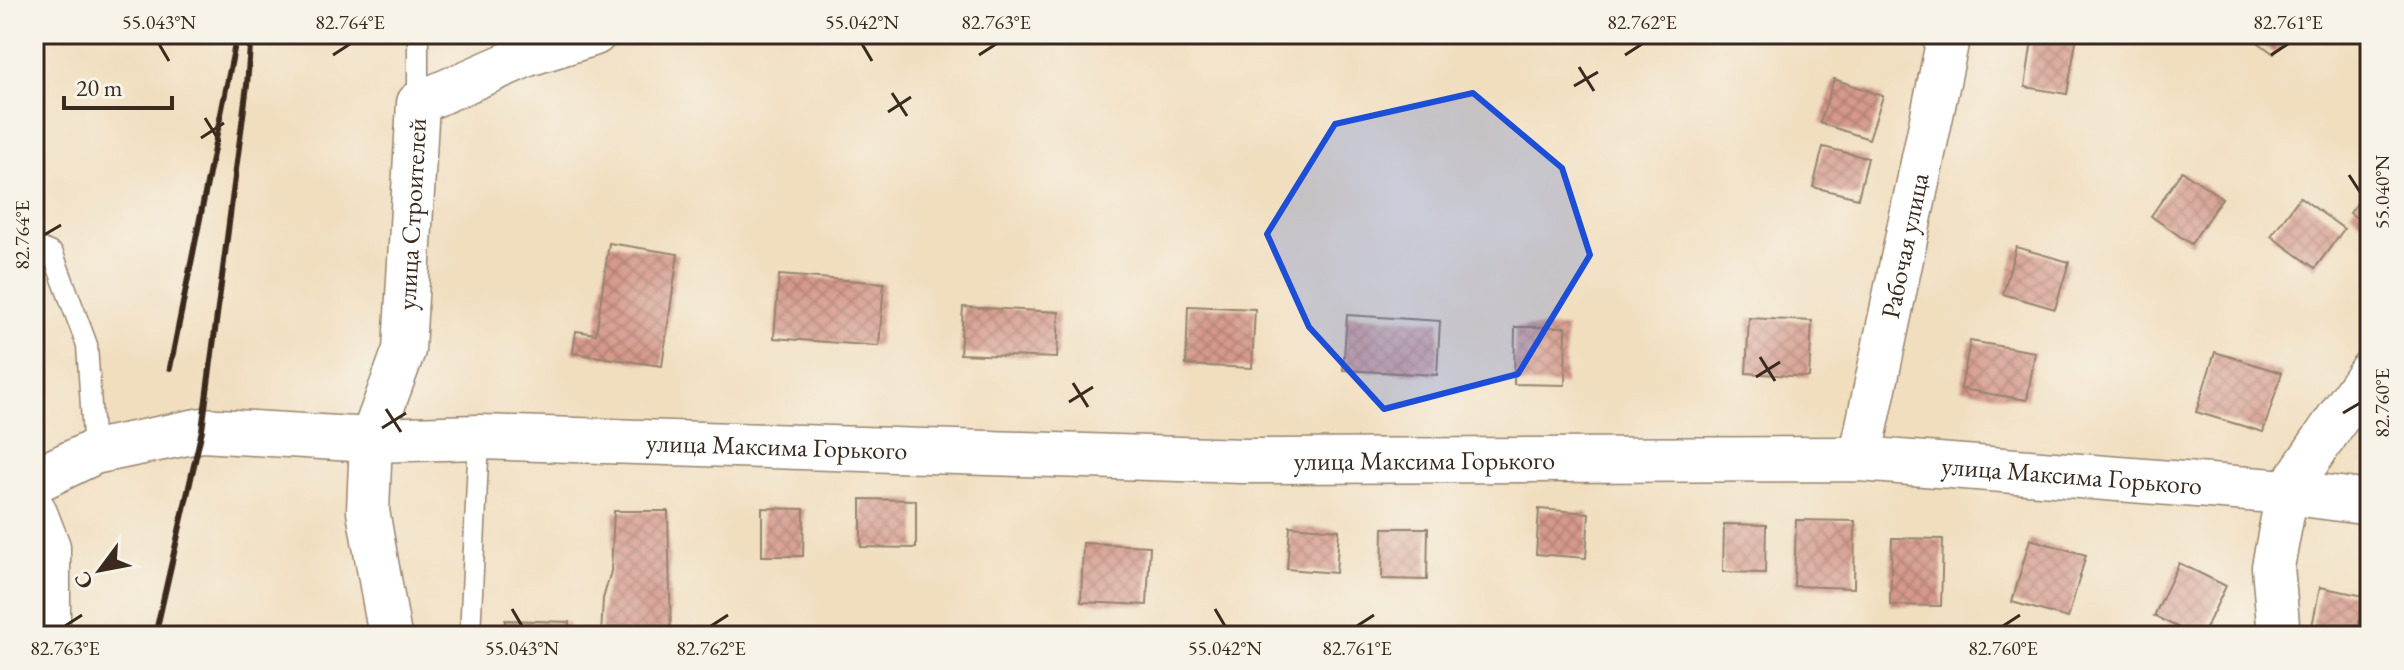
<svg xmlns="http://www.w3.org/2000/svg" width="2404" height="670" font-family="'EB Garamond',serif">
	<defs>
		<pattern id="building-cross-hatch" width="8" height="8" patternUnits="userSpaceOnUse" patternTransform="scale(2)"><rect width="8" height="8" fill="#d69a8c"/><path d="M0 0l8 8M0 8l8-8" fill="none" stroke="#af7e72"/></pattern>
	</defs>
	<rect width="100%" height="100%" fill="#f7f3e8"/>
	<filter id="ink" filterUnits="userSpaceOnUse"><feTurbulence type="fractalNoise" baseFrequency=".0125" numOctaves="2"/><feDisplacementMap in="SourceGraphic" scale="16" xChannelSelector="R" yChannelSelector="G"/><feConvolveMatrix kernelMatrix="1 2 1 2 8 2 1 2 1" color-interpolation-filters="sRGB"/></filter>
	<filter id="wash" filterUnits="userSpaceOnUse"><feTurbulence type="fractalNoise" baseFrequency=".006" numOctaves="4" result="noise"/><feDisplacementMap in="SourceGraphic" scale="32" xChannelSelector="R" yChannelSelector="G"/><feGaussianBlur stdDeviation="1.8" result="paint"/><feColorMatrix in="noise" values="0 0 0 0 0 0 0 0 0 0 0 0 0 0 0 0 0 1.4 0 .05"/><feComposite in="paint" operator="in"/></filter>
	<g filter="url(#wash)">
		<rect width="100%" height="100%" fill="#f1debf"/>
		<g id="blocks">
			<g fill="url(#building-cross-hatch)">
				<polygon points="2033,34 2077,35 2067,94 2025,87"/>
				<polygon points="2247,34 2289,34 2274,54"/>
				<polygon points="1834,79 1883,96 1869,139 1820,123"/>
				<polygon points="1823,147 1868,158 1858,198 1813,187"/>
				<polygon points="2182,171 2222,198 2191,244 2151,216"/>
				<polygon points="2370,185 2370,228 2350,213"/>
				<polygon points="2300,197 2344,229 2315,268 2271,236"/>
				<polygon points="609,243 678,254 662,366 573,353 576,331 596,334"/>
				<polygon points="2016,247 2069,262 2055,309 2003,294"/>
				<polygon points="779,275 884,283 879,346 774,338"/>
				<polygon points="1188,306 1255,309 1252,368 1186,365"/>
				<polygon points="963,307 1059,312 1057,358 960,354"/>
				<polygon points="1347,315 1440,321 1437,375 1343,370"/>
				<polygon points="1749,318 1812,321 1809,377 1746,373"/>
				<polygon points="1515,327 1566,327 1565,385 1514,384"/>
				<polygon points="1970,341 2035,352 2027,400 1961,389"/>
				<polygon points="2215,352 2282,373 2263,432 2196,412"/>
				<polygon points="861,499 916,500 916,548 861,547"/>
				<polygon points="762,508 804,509 803,556 762,556"/>
				<polygon points="1539,509 1589,513 1586,558 1536,554"/>
				<polygon points="614,511 668,511 671,636 601,636 603,599 611,571"/>
				<polygon points="1796,520 1855,521 1854,588 1794,586"/>
				<polygon points="1724,524 1766,525 1765,573 1723,572"/>
				<polygon points="1290,526 1339,530 1336,573 1287,569"/>
				<polygon points="1383,528 1428,528 1427,580 1382,579"/>
				<polygon points="1892,538 1943,539 1941,606 1890,605"/>
				<polygon points="2030,539 2086,555 2068,618 2012,602"/>
				<polygon points="1083,543 1150,546 1147,605 1081,602"/>
				<polygon points="2179,563 2226,586 2202,636 2196,636 2154,616"/>
				<polygon points="2320,587 2364,596 2356,636 2310,636"/>
				<polygon points="505,620 569,622 569,636 505,636"/>
			</g>
		</g>
	</g>
	<g filter="url(#ink)">
		<use href="#blocks" fill-opacity="0" stroke="#96846e" stroke-width="2"/>
		<g fill="none" stroke-linecap="round" stroke-linejoin="round">
			<defs>
				<g id="lane">
					<polyline points="418,103 418,34"/>
					<polyline points="34,245 53,254 87,345 94,452"/>
					<polyline points="470,636 479,437"/>
				</g>
				<g id="street">
					<path id="s1" d="M1860,459L1949,34"/>
					<path id="s2" d="M390,636L368,511L371,440L404,350L418,103L528,55L595,34"/>
					<polyline points="2279,636 2273,567 2287,492 2370,371"/>
				</g>
				<g id="secondary">
					<path id="s3" d="M34,481L94,452L202,430L371,440L479,437L1243,461L1860,459L2287,492L2370,503"/>
					<polyline points="34,511 48,547 48,619 46,636"/>
				</g>
			</defs>
			<use href="#lane" stroke="#96846e" stroke-width="23"/>
			<use href="#street" stroke="#96846e" stroke-width="45"/>
			<use href="#secondary" stroke="#96846e" stroke-width="47"/>
			<use href="#lane" stroke="#fff" stroke-width="20"/>
			<use href="#street" stroke="#fff" stroke-width="42"/>
			<use href="#secondary" stroke="#fff" stroke-width="44"/>
			<g stroke="#3b2a1e" stroke-width="6">
				<polyline points="170,368 237,34"/>
				<polyline points="155,636 202,430 247,85 251,34"/>
			</g>
		</g>
	</g>
	<path fill="#1d4ed8" fill-opacity="0.2" stroke="#1d4ed8" stroke-width="6" stroke-linejoin="round" d="M1473,93L1562,168L1590,255L1518,374L1384,409L1309,327L1267,234L1335,124Z"/>
	<path fill="none" stroke="#3b2a1e" stroke-width="3" d="M159,44L169,61M862,44L872,61M333,55L350,44M979,55L996,44M1625,55L1642,44M2271,55L2288,44M1579,67L1594,91M1574,86L1598,72M892,93L907,116M888,112L911,97M205,118L220,142M201,138L224,123M2349,175L2360,192M44,235L61,225M1760,357L1775,381M1756,377L1780,362M1073,383L1088,407M1069,402L1093,387M386,409L401,432M2343,413L2360,403M382,428L406,413M512,609L522,626M1215,609L1225,626M65,626L82,615M711,626L728,615M1357,626L1374,615M2003,626L2020,615"/>
	<g text-anchor="middle" stroke-width="6" stroke-linejoin="round" paint-order="stroke">
		<g font-size="26" fill="#3b2a1e" stroke="#f7f3e8">
			<text dy="9" stroke="none"><textPath href="#s2" startOffset="430">улица Строителей</textPath></text>
			<text dy="9" stroke="none"><textPath href="#s1" startOffset="218">Рабочая улица</textPath></text>
			<text dy="9" stroke="none"><textPath href="#s3" startOffset="752">улица Максима Горького</textPath></text>
			<text dy="9" stroke="none"><textPath href="#s3" startOffset="1400">улица Максима Горького</textPath></text>
			<text dy="9" stroke="none"><textPath href="#s3" startOffset="2048">улица Максима Горького</textPath></text>
		</g>
	</g>
	<rect width="2404" height="670" fill="none" stroke="#f7f3e8" stroke-width="88"/>
	<g transform="translate(100 570) rotate(238)" stroke="#f7f3e8" stroke-width="6" paint-order="stroke">
	<path d="M0-6L14 30L0 20L-14 30Z" fill="#3b2a1e"/>
	<text y="-12" font-size="22" font-weight="bold" text-anchor="middle" fill="#3b2a1e">С</text>
	</g>
	<path d="M64 96v12h108v-12" fill="none" stroke="#3b2a1e" stroke-width="4"/>
	<text x="76" y="96" font-size="24" fill="#3b2a1e" stroke="#f7f3e8" stroke-width="6" paint-order="stroke">20 m</text>
	<rect x="44" y="44" width="2316" height="582" fill="none" stroke="#3b2a1e" stroke-width="3"/>
	<g font-size="20" text-anchor="middle" fill="#3b2a1e">
		<text x="159" y="29">55.043°N</text>
		<text x="350" y="29">82.764°E</text>
		<text x="862" y="29">55.042°N</text>
		<text x="996" y="29">82.763°E</text>
		<text x="1642" y="29">82.762°E</text>
		<text x="2288" y="29">82.761°E</text>
		<text transform="translate(2382 192) rotate(-90)" y="7">55.040°N</text>
		<text transform="translate(22 235) rotate(-90)" y="7">82.764°E</text>
		<text transform="translate(2382 403) rotate(-90)" y="7">82.760°E</text>
		<text x="65" y="655">82.763°E</text>
		<text x="522" y="655">55.043°N</text>
		<text x="711" y="655">82.762°E</text>
		<text x="1225" y="655">55.042°N</text>
		<text x="1357" y="655">82.761°E</text>
		<text x="2003" y="655">82.760°E</text>
	</g>
</svg>
